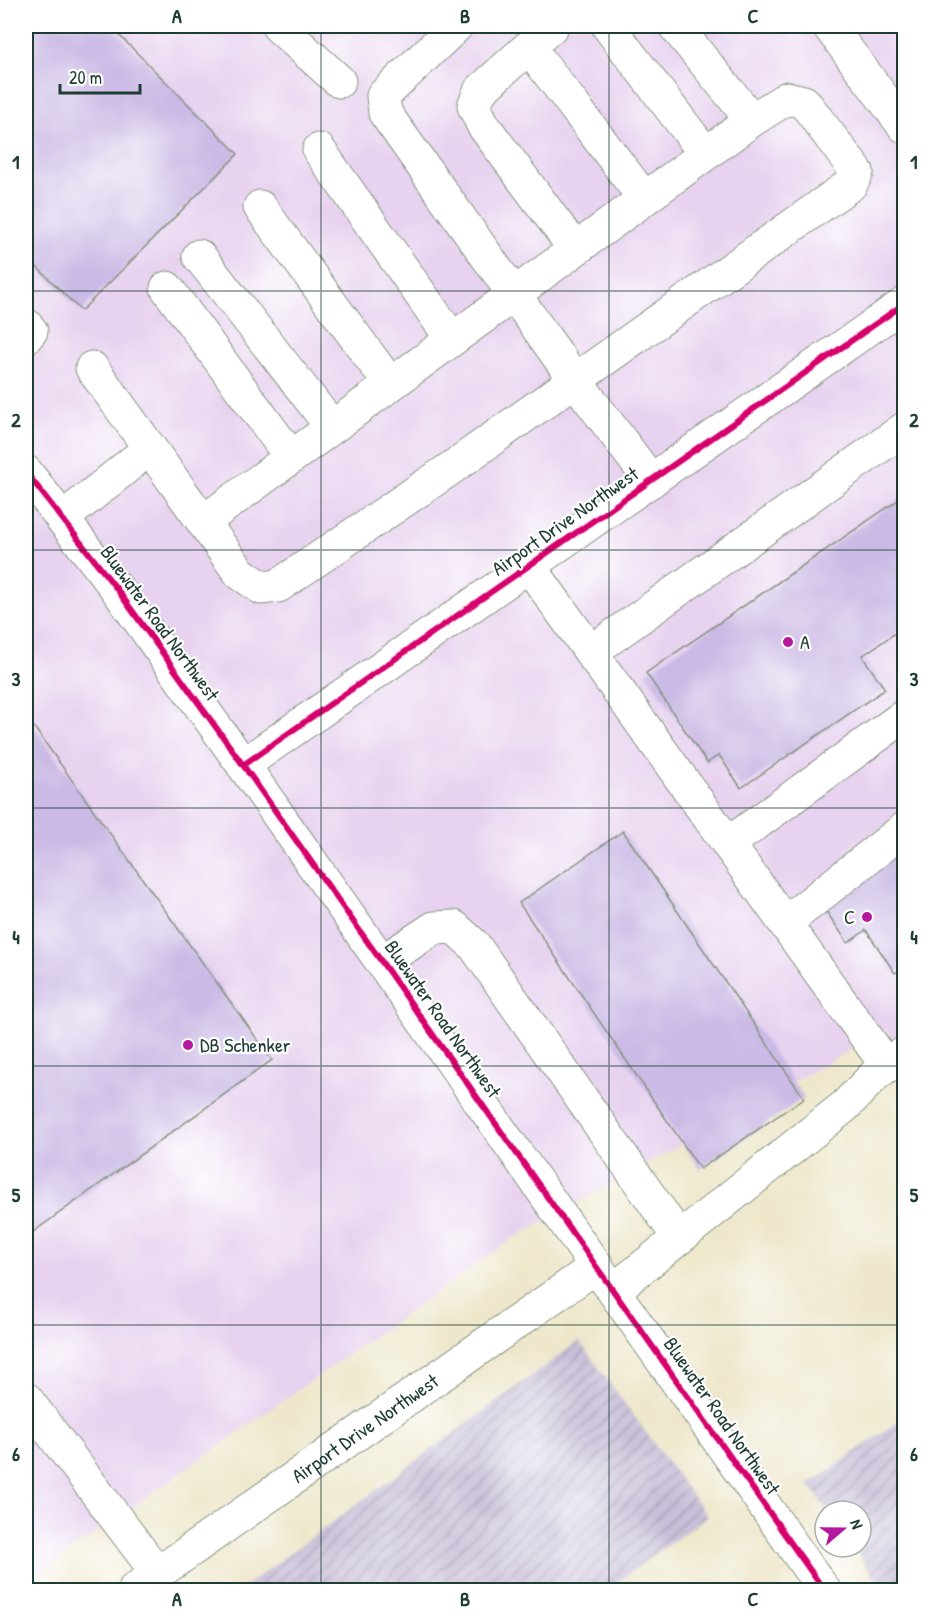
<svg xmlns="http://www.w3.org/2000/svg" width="930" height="1616" font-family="'Patrick Hand',sans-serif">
	<defs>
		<pattern id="industrial-furrows" width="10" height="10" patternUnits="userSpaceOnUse" patternTransform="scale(1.5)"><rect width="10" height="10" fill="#c8bfd8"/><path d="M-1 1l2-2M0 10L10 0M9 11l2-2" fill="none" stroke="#a29cb0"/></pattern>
	</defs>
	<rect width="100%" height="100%" fill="#fff"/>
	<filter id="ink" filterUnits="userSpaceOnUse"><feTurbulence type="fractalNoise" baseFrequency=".0167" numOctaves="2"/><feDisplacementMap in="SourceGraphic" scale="12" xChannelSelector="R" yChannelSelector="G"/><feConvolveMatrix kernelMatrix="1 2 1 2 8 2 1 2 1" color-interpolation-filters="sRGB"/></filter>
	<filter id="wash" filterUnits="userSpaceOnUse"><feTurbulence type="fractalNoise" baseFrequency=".008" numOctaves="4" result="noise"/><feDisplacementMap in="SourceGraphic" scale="24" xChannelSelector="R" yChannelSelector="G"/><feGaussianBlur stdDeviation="1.35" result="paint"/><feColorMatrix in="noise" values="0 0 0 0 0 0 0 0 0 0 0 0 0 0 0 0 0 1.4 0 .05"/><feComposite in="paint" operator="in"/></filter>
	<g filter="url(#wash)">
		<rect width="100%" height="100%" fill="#eee7cb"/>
		<polygon fill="#e7d2ef" points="26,26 904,26 904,1037 895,1044 884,1031 512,1239 26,1582"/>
		<g fill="url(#industrial-furrows)">
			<polygon points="579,1341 707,1516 606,1590 240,1590"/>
			<polygon points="904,1417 904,1590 883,1590 853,1547 861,1547 861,1511 828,1511 809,1485"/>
		</g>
		<g id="blocks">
			<g fill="#cbbae5">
				<polygon points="26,26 110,26 238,154 81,311 26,256"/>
				<polygon points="904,496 904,627 862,656 885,689 741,788 719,755 707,763 646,673"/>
				<polygon points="26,716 272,1060 26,1237"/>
				<polygon points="623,831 804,1098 700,1169 519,903"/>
				<polygon points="904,846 904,967 895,973 866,930 848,943 821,904"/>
			</g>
		</g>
	</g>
	<g filter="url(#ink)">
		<use href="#blocks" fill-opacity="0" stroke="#869280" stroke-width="1.5"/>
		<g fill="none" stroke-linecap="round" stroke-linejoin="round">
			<defs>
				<g id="minor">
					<polyline points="278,26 339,81"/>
					<polyline points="456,26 383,96 385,113 575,380 651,481"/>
					<polyline points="552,26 480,91 474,106 483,125 575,249"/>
					<polyline points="608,26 705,153"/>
					<polyline points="829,26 904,126"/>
					<polyline points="529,47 644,198"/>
					<polyline points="319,150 452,339"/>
					<polyline points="260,207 390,384"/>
					<polyline points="199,256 332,427"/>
					<polyline points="167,288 291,457"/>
					<polyline points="26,325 31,331 26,337"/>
					<polyline points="92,368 240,573 262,588 278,586 450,469 851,184 857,172 804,102 787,98 752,120 675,26"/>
					<polyline points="26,472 116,588 243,765 824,1590"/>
					<polyline points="62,519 150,448"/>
					<polyline points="203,522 752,120"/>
					<polyline points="529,566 887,1066"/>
					<polyline points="591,652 904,429"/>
					<polyline points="243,765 904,304"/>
					<polyline points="728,844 904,716"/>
					<polyline points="785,923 904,829"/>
					<polyline points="382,962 434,928 454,927 474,945 679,1238"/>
					<polyline points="614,1290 845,1106 876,1074 903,1054"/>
					<polyline points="26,1399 158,1574"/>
					<path id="s1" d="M134,1590L597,1266"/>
				</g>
			</defs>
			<use href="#minor" stroke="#869280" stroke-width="35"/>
			<use href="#minor" stroke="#fff" stroke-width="33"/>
			<defs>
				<g id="cycleway">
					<polyline points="26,472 116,588 243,765 824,1590"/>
					<polyline points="243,765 904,304"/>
				</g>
			</defs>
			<use href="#cycleway" stroke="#fff" stroke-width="10"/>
			<use href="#cycleway" stroke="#d6006c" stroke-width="6"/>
		</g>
	</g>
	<path fill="none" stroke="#1f3d34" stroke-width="1.5" stroke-opacity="0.55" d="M321,26V1590M609,26V1590M26,291H904M26,550H904M26,808H904M26,1066H904M26,1325H904"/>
	<g fill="#b5179e" stroke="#fff" stroke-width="2">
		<circle cx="788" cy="642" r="6"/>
		<circle cx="867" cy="917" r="6"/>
		<circle cx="188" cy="1045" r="6"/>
	</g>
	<g text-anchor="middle" stroke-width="4.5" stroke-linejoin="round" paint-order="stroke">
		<g font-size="20" fill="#1f3d34" stroke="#fff">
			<text transform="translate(565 521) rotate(-35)" y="7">Airport Drive Northwest</text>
			<text transform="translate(160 623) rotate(54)" y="7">Bluewater Road Northwest</text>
			<text transform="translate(443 1019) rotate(55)" y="7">Bluewater Road Northwest</text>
			<text transform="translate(722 1416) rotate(55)" y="7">Bluewater Road Northwest</text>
			<text dy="7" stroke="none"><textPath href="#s1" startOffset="282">Airport Drive Northwest</textPath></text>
		</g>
		<g font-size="20" fill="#1f3d34" stroke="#fff" text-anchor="start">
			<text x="800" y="649">A</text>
			<text x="855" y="924" text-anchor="end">C</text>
			<text x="200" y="1052">DB Schenker</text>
		</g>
	</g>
	<rect width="930" height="1616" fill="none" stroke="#fff" stroke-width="66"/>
	<g transform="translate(843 1529) rotate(70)"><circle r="28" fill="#ffffff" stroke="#a5b1ae" stroke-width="1.5"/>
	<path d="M0-4.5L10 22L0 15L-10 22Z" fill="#b5179e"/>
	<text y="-9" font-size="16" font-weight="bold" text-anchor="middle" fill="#1f3d34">N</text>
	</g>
	<path d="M60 84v9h80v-9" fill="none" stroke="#1f3d34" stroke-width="3"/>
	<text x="69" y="84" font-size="18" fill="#1f3d34" stroke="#ffffff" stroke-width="4.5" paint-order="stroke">20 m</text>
	<rect x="33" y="33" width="864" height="1550" fill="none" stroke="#1f3d34" stroke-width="2"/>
	<g font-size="20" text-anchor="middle" font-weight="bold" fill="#1f3d34">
		<text x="177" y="23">A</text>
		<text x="465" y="23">B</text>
		<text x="753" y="23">C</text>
		<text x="16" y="169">1</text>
		<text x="914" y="169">1</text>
		<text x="16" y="427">2</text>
		<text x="914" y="427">2</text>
		<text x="16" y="686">3</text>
		<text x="914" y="686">3</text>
		<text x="16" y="944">4</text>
		<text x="914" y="944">4</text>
		<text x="16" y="1202">5</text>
		<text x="914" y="1202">5</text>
		<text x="16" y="1461">6</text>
		<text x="914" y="1461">6</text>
		<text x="177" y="1606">A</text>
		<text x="465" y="1606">B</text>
		<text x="753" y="1606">C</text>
	</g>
</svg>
